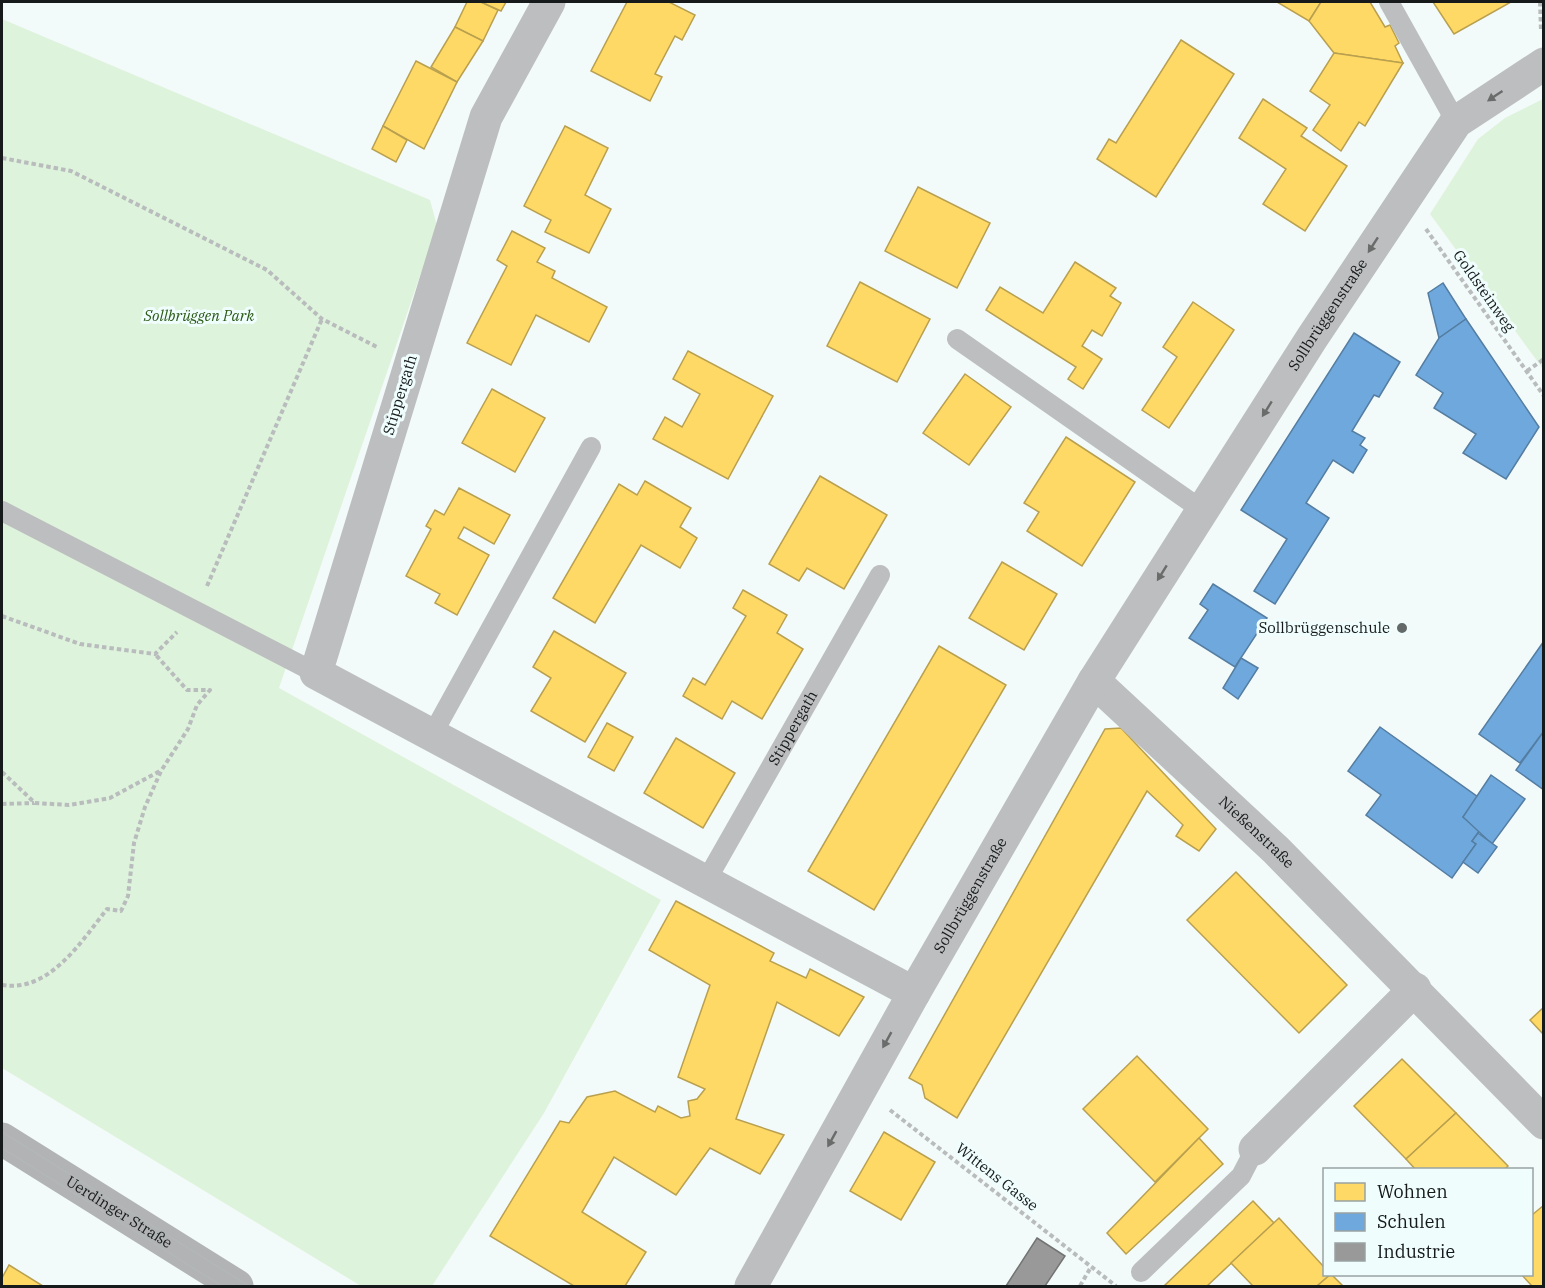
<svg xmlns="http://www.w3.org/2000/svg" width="1545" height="1288" font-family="'IBM Plex Serif',serif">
	<rect width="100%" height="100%" fill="#f3fafa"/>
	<g fill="#def3dc">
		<polygon points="2,19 430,200 437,226 279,688 661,900 544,1113 432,1286 361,1286 2,1068"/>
		<polygon points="1543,99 1543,369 1430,214 1478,139 1505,118"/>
	</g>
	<g fill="#ffd966" stroke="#b9a04f" stroke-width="1.5">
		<polygon points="467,2 481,2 498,10 483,41 455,27"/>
		<polygon points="481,2 506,2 501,11"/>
		<polygon points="627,2 669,2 695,15 682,40 675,36 655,74 662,77 650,101 591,71"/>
		<polygon points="1277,2 1321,2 1309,21"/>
		<polygon points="1321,2 1370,2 1385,27 1390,25 1399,43 1395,46 1403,63 1334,53 1309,21"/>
		<polygon points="1433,2 1511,2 1454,34"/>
		<polygon points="455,27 483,41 457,82 431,67"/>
		<polygon points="1181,40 1234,74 1156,197 1097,159 1109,139 1116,143"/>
		<polygon points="1334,53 1403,63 1365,126 1359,122 1341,151 1313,130 1330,105 1310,91"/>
		<polygon points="416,61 457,82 424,149 383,126"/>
		<polygon points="1263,99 1307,128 1301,136 1347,166 1305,231 1263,204 1286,169 1239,138"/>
		<polygon points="383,126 407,140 396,162 372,149"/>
		<polygon points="565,126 608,148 585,195 611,209 589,253 545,232 551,220 524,206"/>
		<polygon points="918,187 990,223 957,288 885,251"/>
		<polygon points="512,231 545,248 537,262 555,271 552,278 607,307 589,342 536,315 511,365 467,343 507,266 497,260"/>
		<polygon points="1075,262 1116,288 1110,296 1121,303 1102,336 1092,330 1082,346 1102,359 1083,389 1068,379 1076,367 986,310 1000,287 1043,313"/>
		<polygon points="860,282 930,319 897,382 827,346"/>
		<polygon points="1193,302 1234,330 1169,428 1142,410 1177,357 1163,347"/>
		<polygon points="688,351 773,396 728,479 653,439 665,417 682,427 700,394 673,379"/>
		<polygon points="965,374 1011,407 969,465 923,433"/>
		<polygon points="492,389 545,418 515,472 462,443"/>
		<polygon points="1066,437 1135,482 1082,566 1027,531 1039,512 1024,503"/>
		<polygon points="820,476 887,515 844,589 807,568 799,581 769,564"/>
		<polygon points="645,481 691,508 680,527 697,538 680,568 641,545 595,623 553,598 619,484 637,495"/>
		<polygon points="459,488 510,515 494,544 464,527 458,538 489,555 457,615 435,603 440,594 406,576 431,529 426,526 435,510 444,515"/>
		<polygon points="1002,562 1057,594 1024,650 969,618"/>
		<polygon points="743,590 787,615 777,633 803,649 762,719 732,701 722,719 683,696 693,678 705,685 746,616 733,608"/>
		<polygon points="554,631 626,673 585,742 531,711 551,678 533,667"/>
		<polygon points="939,646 1006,685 874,910 808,871"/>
		<polygon points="607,723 633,737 614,771 588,757"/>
		<polygon points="1121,728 1216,829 1199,851 1176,836 1183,825 1147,791 957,1118 925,1098 922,1085 909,1078 1105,729"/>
		<polygon points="676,738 735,773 703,828 644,793"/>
		<polygon points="1236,872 1347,985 1299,1033 1187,920"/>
		<polygon points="676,901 774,953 770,961 806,978 810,969 864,997 839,1036 777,1002 736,1119 784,1135 760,1174 710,1148 676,1195 614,1157 582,1212 646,1252 625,1286 574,1286 490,1236 560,1121 569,1123 587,1097 615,1091 655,1112 658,1106 681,1118 690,1116 688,1101 697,1099 705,1089 678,1077 710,985 649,950"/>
		<polygon points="1544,1007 1544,1035 1530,1020"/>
		<polygon points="1137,1056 1208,1129 1155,1182 1083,1109"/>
		<polygon points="1402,1059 1456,1113 1406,1159 1354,1106"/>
		<polygon points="1456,1113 1508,1166 1504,1170 1416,1170 1406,1159"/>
		<polygon points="884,1132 935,1162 901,1220 850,1191"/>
		<polygon points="1199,1138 1223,1164 1126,1254 1107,1233"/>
		<polygon points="1253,1201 1274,1223 1207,1286 1164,1286"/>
		<polygon points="1544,1205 1544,1286 1532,1286 1521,1274 1532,1274 1532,1215"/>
		<polygon points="1279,1218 1324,1267 1324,1274 1331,1274 1317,1286 1253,1286 1231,1263"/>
		<polygon points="9,1265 43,1286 2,1286 2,1278"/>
		<polygon points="1331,1274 1343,1286 1317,1286"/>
	</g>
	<g fill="#6fa8dc" stroke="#547da2" stroke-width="1.5">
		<polygon points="1443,283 1466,319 1439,338 1428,293"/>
		<polygon points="1466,319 1539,427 1506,479 1463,453 1476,434 1434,408 1443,393 1416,375 1439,338"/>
		<polygon points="1354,333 1400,362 1379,397 1374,395 1352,431 1365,438 1360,445 1367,450 1353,473 1333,460 1306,503 1329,518 1275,604 1254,591 1287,539 1241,510"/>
		<polygon points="1213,584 1267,618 1235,667 1189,638 1208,610 1200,604"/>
		<polygon points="1544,641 1544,731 1520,763 1479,734"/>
		<polygon points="1241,658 1258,668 1238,699 1223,688"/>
		<polygon points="1380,727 1478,797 1463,817 1480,830 1472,841 1476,844 1452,878 1366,815 1381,795 1348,771"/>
		<polygon points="1544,731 1544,790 1516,770"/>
		<polygon points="1491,775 1525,799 1492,844 1463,817"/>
		<polygon points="1478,833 1497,847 1478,873 1463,862 1476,844 1472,841"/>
	</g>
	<polygon fill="#999" stroke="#727373" stroke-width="1.5" points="1037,1238 1065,1256 1045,1286 1006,1286"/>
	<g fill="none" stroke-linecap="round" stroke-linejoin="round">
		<g stroke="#b9bcbd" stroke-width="4" stroke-dasharray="4.5 3" stroke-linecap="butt">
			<polyline points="1540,2 1541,31"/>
			<polyline points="2,158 71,171 267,270 322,319 379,348"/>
			<polyline points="1426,229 1544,396"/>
			<polyline points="1527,371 1544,359"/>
			<polyline points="207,586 322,319"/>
			<polyline points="2,616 80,644 155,654 177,632"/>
			<polyline points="2,772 35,803 69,805 110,798 160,771"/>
			<polyline points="2,804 34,803"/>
			<path d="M2,985C49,993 81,942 107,909L121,911L128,896L134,843L145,807L161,771L188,729L197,705L210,690H187L155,654"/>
			<polyline points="890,1110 1116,1286"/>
			<polyline points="1080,1286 1091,1267"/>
		</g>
		<g stroke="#bdbebf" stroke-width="20">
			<polyline points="1389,2 1456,122"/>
			<polyline points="957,339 1202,510"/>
			<polyline points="2,511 316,673"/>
			<polyline points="432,735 591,447"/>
			<path id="s1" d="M706,881L880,575"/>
			<polyline points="1141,1272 1241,1176 1255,1149"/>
		</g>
		<g stroke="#bdbebf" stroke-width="33">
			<polyline points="549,2 486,117 316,673 914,993"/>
			<path id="s2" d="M1094,681L1276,850L1544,1123"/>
			<polyline points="1255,1149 1415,989"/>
			<path id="s3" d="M751,1286L914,993L1094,681L1312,338L1456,122L1544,64"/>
		</g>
		<path stroke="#b1b3b4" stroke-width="33" id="s4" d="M2,1139L237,1286"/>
		<g stroke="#b3b7b7" stroke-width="1.5">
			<polyline points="2,1132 249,1286"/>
			<polyline points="2,1148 222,1286"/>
		</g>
	</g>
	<defs><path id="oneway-solid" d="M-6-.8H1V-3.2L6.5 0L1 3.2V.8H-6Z" transform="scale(1.5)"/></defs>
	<g fill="#6a6c6c">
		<use href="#oneway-solid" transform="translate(1495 96) rotate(146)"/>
		<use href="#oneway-solid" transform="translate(1373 245) rotate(123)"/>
		<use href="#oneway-solid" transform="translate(1267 409) rotate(122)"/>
		<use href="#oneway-solid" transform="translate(1162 573) rotate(122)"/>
		<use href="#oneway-solid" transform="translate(887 1040) rotate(119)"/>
		<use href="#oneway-solid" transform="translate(832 1139) rotate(119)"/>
	</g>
	<circle fill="#636868" stroke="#f0fdfd" stroke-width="2" cx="1402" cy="628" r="6"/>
	<g text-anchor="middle" stroke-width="6" stroke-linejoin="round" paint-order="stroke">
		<g font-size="15" fill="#161a1a" stroke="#f0fdfd">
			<text transform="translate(1484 291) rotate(55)" y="5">Goldsteinweg</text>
			<text dy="5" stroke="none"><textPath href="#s3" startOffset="1130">Sollbrüggenstraße</textPath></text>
			<text transform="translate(400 395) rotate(-73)" y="5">Stippergath</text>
			<text dy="5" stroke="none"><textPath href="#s1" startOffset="176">Stippergath</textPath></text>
			<text dy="5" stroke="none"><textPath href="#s2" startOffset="222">Nießenstraße</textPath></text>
			<text dy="5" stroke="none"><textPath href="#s3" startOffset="448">Sollbrüggenstraße</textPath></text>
			<text transform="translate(997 1177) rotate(38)" y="5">Wittens Gasse</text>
			<text dy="5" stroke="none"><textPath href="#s4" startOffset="138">Uerdinger Straße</textPath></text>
		</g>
		<g font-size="15" font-style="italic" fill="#2a5815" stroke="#f0fdfd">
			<text x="199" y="321">Sollbrüggen Park</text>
		</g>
		<g font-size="15" fill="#161a1a" stroke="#f0fdfd" text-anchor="end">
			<text x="1390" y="633">Sollbrüggenschule</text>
		</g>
	</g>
	<rect width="1545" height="1288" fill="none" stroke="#161a1a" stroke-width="6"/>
	<rect x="1323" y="1168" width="210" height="108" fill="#f0fdfd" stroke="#99a2a2" stroke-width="1.5"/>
	<rect x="1335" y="1183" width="30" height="18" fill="#ffd966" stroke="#99a2a2" stroke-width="1.5"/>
	<text x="1377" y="1198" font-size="18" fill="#161a1a">Wohnen</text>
	<rect x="1335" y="1213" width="30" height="18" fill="#6fa8dc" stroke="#99a2a2" stroke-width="1.5"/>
	<text x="1377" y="1228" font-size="18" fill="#161a1a">Schulen</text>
	<rect x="1335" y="1243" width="30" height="18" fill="#999999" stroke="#99a2a2" stroke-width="1.5"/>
	<text x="1377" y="1258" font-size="18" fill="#161a1a">Industrie</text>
</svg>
